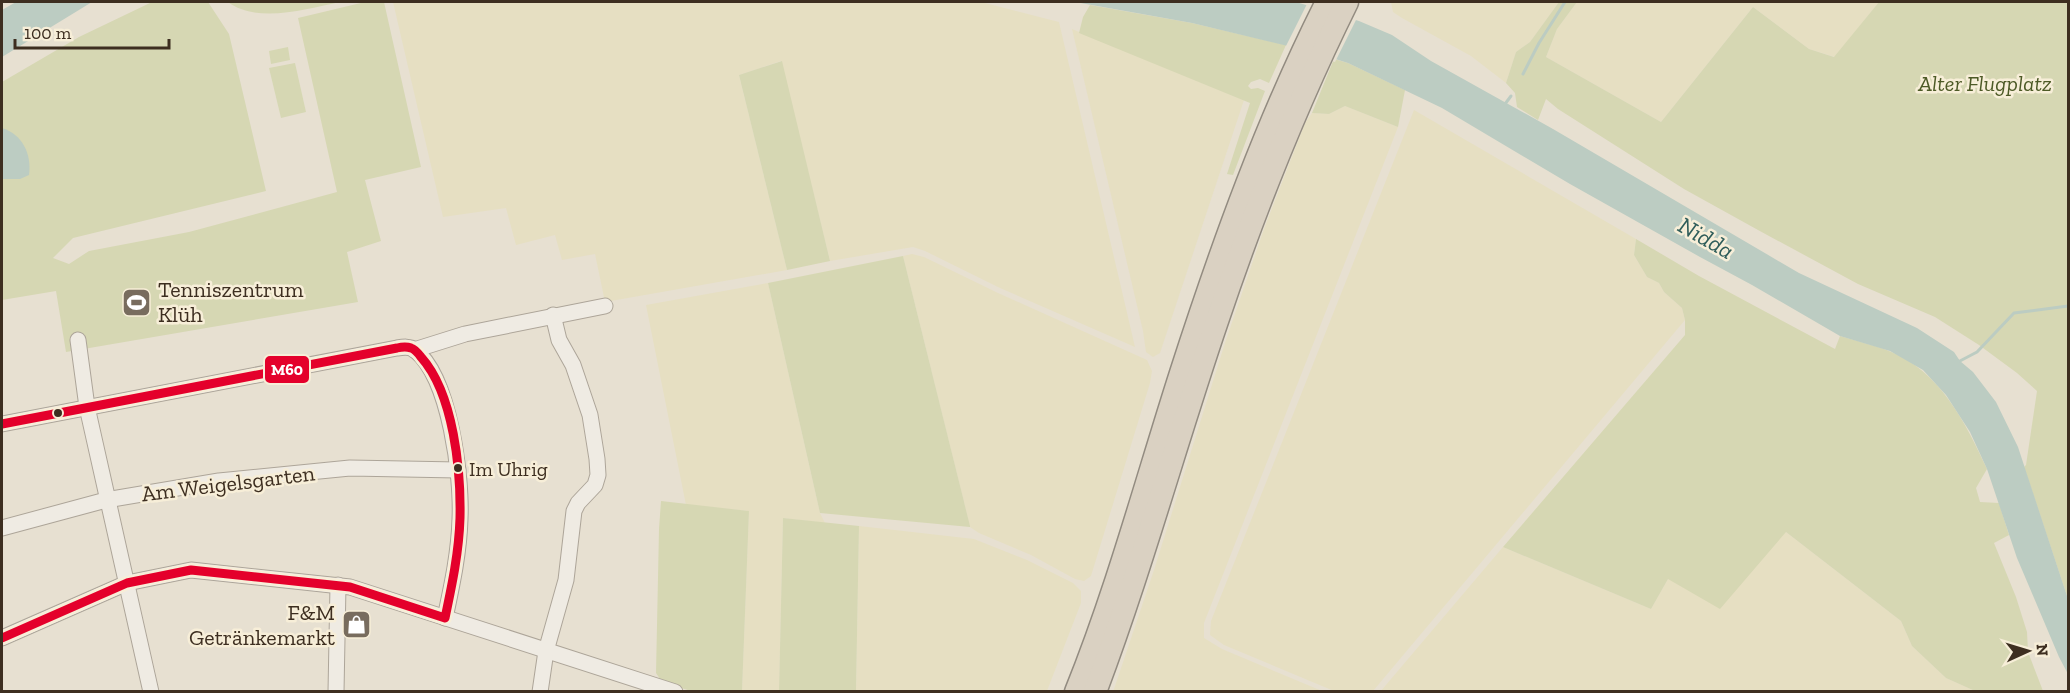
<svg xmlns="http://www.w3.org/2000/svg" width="2070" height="693" font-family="'Zilla Slab',serif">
	<rect width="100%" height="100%" fill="#e7e0d1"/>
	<g fill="#e6dfc2">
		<polygon points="393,2 981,2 1059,22 1135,347 1000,288 925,251 913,247 830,261 781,61 739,75 787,270 605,302 595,254 562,260 555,235 516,245 506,208 443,217"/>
		<polygon points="1391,2 1559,2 1530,42 1516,52 1506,83 1471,56 1402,18 1393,12"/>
		<polygon points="1577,2 1879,2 1835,57 1809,49 1753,7 1661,122 1546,57 1557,29"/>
		<polygon points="1072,29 1244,100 1160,353 1153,357 1146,352 1143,331"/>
		<polygon points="1345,106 1398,127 1204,623 1204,638 1222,649 1322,691 1113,692 1154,570 1225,343 1264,229 1305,123 1312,113 1329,114"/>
		<polygon points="1414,110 1636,239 1634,255 1647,277 1659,283 1664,292 1682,308 1685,320 1373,691 1334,691 1224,645 1210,635 1211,621"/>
		<polygon points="912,254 924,257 998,293 1147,360 1152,371 1150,383 1091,576 1084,581 1075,579 1031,555 979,533 970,527 903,256"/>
		<polygon points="768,283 820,513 825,523 783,518 779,691 742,691 749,511 686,505 646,305"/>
		<polygon points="859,526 974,539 1027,560 1073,583 1081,591 1081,603 1047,691 856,692"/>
		<polygon points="1786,532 1901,621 1912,646 1946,678 1975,691 1380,692 1503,547 1651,609 1668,579"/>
	</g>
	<g fill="#d6d7b3">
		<polygon points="152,2 208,2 229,34 266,191 73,238 53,258 69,264 89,251 189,232 337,192 298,18 365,2 384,2 421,167 365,180 381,241 347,252 358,302 66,352 56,291 2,300 2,82 79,37"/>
		<path d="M228,2H340C307,9 257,24 228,2Z"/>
		<polygon points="1559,2 1577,2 1557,29 1546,57 1661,122 1753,7 1809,49 1834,57 1879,2 2068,2 2068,599 2024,467 2026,465 2037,391 2017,373 1979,345 1935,317 1858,284 1758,230 1684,189 1558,109 1546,99 1538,120 1517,107 1515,93 1506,83 1516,52 1530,42"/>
		<polygon points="1090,5 1192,23 1286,45 1269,83 1260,79 1251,82 1248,86 1251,89 1258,88 1265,91 1233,175 1227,174 1250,103 1079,33 1083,17"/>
		<polygon points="288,47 290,60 271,64 269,51"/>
		<polygon points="1334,59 1348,63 1405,90 1398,127 1345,106 1329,114 1312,113"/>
		<polygon points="782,61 830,261 787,270 739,75"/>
		<polygon points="295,63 306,112 281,118 269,68"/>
		<path d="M1636,239L1699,276L1835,349L1840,336C1856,341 1874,345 1889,351C1940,371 1965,422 1987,469L1976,488L1980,502L1999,503L2009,535L1994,543L2016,597L2027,632L2028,652L2043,691H1975L1946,678L1912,646L1901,621L1786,532L1720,609L1668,579L1651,609L1503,547L1685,335V320L1682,308L1664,292L1659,283L1647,277L1634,255Z"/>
		<polygon points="903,256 970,526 970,527 820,513 768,283"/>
		<polygon points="661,501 749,511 742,691 691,691 662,682 656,673 659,529"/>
		<polygon points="783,518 859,526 856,691 779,691"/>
	</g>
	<g fill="#bcccc2">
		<polygon points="16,2 92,2 2,57 2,10"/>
		<polygon points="1075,2 1296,2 1359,21 1392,35 1431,61 1553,129 1799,273 1917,328 1954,352 1960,361 1973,372 1996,402 2018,447 2068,599 2068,674 2059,657 2017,558 1987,469 1970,432 1946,395 1923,370 1890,351 1840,336 1752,285 1700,257 1570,184 1442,108 1348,63 1313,52 1192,23"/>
		<path d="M2,128C22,134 32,154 29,175L20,179H2Z"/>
	</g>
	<polygon fill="#e7e0d1" points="1308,2 1357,18 1335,62 1285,48"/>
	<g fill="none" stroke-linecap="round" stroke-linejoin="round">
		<g stroke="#bcccc2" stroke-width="3">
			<polyline points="1523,74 1539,43 1565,2"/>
			<polyline points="1505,104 1511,96"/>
			<polyline points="1958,362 1977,352 2014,313 2068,306"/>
		</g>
		<defs>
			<g id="minor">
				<polyline points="78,340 87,407 151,692"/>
				<polyline points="414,350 465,334 605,306"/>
				<path d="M2,424L397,348C403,347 410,346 415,350C450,378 462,477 460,519C459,553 452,585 445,618"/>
				<polyline points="2,528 106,500 219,481 350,468 458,470"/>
				<polyline points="2,638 127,583 191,570 350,587 675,692"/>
				<polyline points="336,692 338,585"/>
				<polyline points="540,692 546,651 566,580 574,511 578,503 595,485 598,475 597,459 590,415 573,365 559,340 553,315"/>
			</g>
			<g id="highway">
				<path d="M1076,692C1118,588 1147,479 1181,373C1222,246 1267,121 1327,2"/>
				<path d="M1095,692C1141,570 1175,444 1217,321C1254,211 1296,105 1347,2"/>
			</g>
		</defs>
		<use href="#minor" stroke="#ada599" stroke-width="17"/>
		<use href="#highway" stroke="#928b80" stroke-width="25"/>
		<use href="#minor" stroke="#efebe3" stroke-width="15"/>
		<use href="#highway" stroke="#dad1c2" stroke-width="22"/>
		<defs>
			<path id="bus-1" d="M2,424L397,348C401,347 406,346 411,348C415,349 418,353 421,357C454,394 461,471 460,518C459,552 452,585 445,618L350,587L191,570L127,583L2,638"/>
		</defs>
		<use href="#bus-1" stroke="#f7eed8" stroke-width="14"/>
		<use href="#bus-1" stroke="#e4002b" stroke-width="9"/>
	</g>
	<defs>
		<symbol id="stadium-square" viewBox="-11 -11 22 22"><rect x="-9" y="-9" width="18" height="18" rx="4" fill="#786c5e" stroke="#f7eed8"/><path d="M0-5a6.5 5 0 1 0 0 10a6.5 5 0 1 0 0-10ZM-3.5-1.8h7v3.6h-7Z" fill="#fff"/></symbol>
		<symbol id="shop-square" viewBox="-11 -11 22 22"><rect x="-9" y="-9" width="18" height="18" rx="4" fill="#786c5e" stroke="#f7eed8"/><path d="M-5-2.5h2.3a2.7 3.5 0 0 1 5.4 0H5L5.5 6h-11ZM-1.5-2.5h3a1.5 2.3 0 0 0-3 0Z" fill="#fff"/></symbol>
	</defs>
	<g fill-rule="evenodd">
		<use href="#stadium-square" x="120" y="286" width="33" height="33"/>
		<use href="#shop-square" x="340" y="608" width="33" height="33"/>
	</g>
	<g fill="#3d2e20" stroke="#f7eed8" stroke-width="2">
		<circle cx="58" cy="413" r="5"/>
		<circle cx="458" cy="468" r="5"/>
	</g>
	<g text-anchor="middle" stroke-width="5" stroke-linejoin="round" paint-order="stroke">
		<g font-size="20" fill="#3d2e20" stroke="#f7eed8" text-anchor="start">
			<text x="469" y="476">Im Uhrig</text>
		</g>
		<g font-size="22" font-style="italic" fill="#4d5a26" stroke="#f7eed8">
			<text x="1985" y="91">Alter Flugplatz</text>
		</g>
		<g font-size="22" fill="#3d2e20" stroke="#f7eed8" text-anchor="start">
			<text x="158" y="297">Tenniszentrum<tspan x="158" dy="25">Klüh</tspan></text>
			<text x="335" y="620" text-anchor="end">F&amp;M<tspan x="335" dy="25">Getränkemarkt</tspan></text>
		</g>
		<g font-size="22" fill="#3d2e20" stroke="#f7eed8">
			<text transform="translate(228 483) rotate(-7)" y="8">Am Weigelsgarten</text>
		</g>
		<g font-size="24" font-style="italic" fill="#2f5d5a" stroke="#f7eed8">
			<text transform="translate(1706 238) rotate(30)" y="8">Nidda</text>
		</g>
	</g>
	<rect stroke="#f7eed8" stroke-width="2" x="264" y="355" width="46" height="29" rx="6" fill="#e4002b"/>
	<g font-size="16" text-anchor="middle" font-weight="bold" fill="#fff">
		<text x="287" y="375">M60</text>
	</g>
	<rect width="2070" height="693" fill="none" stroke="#3d2e20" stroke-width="6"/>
	<g transform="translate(2028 651) rotate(86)" stroke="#f7eed8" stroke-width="4.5" paint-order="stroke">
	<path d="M0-4.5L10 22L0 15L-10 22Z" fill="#3d2e20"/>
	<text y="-9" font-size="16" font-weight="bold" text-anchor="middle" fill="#3d2e20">N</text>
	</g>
	<path d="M15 39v9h154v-9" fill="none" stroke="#3d2e20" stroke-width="3"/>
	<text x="24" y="39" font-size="18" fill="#3d2e20" stroke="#f7eed8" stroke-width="4.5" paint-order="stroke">100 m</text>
</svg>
